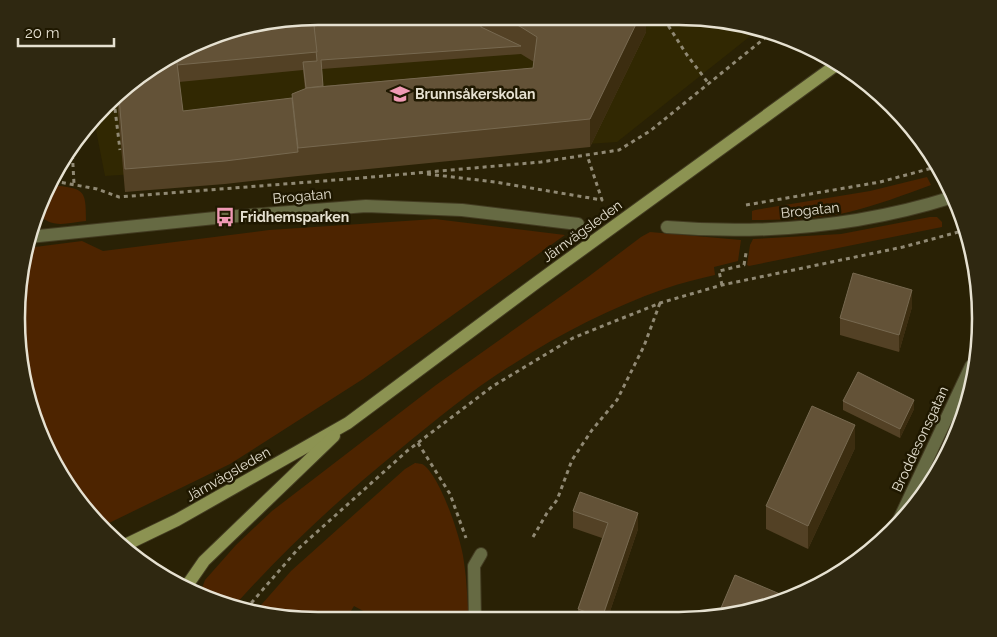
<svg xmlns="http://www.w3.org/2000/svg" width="997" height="637" font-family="Raleway,sans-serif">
	<rect width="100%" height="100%" fill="#292105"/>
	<polygon fill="#312802" points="318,16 718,19 758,30 617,142 105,176 94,120 150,67 222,32"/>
	<g fill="#4d2400">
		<path d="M927,177L931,185C904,195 877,205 849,212C818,219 784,220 752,220V211L755,210L870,191Z"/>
		<path d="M52,185C84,189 86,188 86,221C67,223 48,230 38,211Z"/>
		<polygon points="930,217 937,217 942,222 942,227 749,266 747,265 750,245 753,239 841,234"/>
		<polygon points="435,219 565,235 363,379 230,464 105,525 101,525 67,486 26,396 17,299 27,248 82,241 103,251 269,230"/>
		<path d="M650,232L741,240L738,261L714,267L715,275C698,279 681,283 664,289C613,307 561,333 515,363C474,388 437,419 399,450C340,498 285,549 234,606L199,596L205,580L236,545L272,511L436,385L588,277L641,237Z"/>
		<path d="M415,463C416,463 421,464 422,464C440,474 462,541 464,562C467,581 467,600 469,619H378L354,606L346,619L279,618L255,612L291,571L405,469Z"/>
	</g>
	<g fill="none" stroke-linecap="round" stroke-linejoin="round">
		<defs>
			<g id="service">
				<path d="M667,227C763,235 861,226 953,197"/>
				<polyline points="29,237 225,217 366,206 462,210 578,224"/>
				<polyline points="475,619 474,566 481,554"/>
			</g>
			<polyline id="minor" points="897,524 971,366"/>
			<g id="secondary">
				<polyline points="121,547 177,520 348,423 540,280 836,65"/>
				<polyline points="186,587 204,561 334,436"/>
			</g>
		</defs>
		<use href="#service" stroke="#433c22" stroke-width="14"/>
		<use href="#minor" stroke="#433c22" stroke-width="14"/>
		<use href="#secondary" stroke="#433c22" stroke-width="14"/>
		<g stroke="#908974" stroke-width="3" stroke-dasharray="4 4" stroke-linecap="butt">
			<polyline points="664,19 687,55 709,84"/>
			<polyline points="114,101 120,150"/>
			<polyline points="72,147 74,184"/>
			<polyline points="427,174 495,182 602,200 587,155"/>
			<polyline points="54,181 97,189 119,197 361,178 541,162 619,150 650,131 771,33"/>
			<polyline points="746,205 880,182 936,167"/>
			<polyline points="722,285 719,271 744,265 746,253"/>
			<polyline points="418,443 450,494 466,538"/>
			<polyline points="533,537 547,513 557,500 572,460 592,430 617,400 644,346 660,303"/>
			<polyline points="246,609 298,549 407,451 493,386 573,338 660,303 722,285 903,247 962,231"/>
		</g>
		<use href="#service" stroke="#666a43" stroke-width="12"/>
		<use href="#minor" stroke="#666a43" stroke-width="12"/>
		<use href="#secondary" stroke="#8c9352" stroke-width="12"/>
	</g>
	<g fill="#534125" fill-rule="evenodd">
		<path d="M318,16L646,18V32L590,147L298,176L225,184L125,192L117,99L150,67ZM521,54L534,62L533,68L323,86L322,69ZM303,70L305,89L292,94V98L183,111L179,82Z"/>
		<polygon points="934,165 943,176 936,178 934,171"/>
		<polygon points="912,307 899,352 840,335 840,318"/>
		<polygon points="843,401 914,409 900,438 843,410"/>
		<polygon points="855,448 808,549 766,529 766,506"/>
		<polygon points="573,511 638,529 607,620 578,620 578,609 602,538 573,528"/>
	</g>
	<g fill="#3c2d10">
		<polygon points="639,18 646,18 646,32 590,147 590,119"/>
		<polygon points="936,169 937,169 943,176 936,178"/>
		<polygon points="912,290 912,307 899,352 899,335"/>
		<polygon points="914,400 914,409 900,438 900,429"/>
		<polygon points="855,425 855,448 808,549 808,526"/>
		<polygon points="638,513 638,529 607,620 602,620"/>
	</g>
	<g fill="#635237" stroke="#776950">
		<polygon points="318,16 481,17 481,27 521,46 321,60 323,86 306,88 303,62 317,61 313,17"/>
		<polygon points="313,17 317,52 177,65 176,55 222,32"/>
		<polygon points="502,17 639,18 590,119 298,148 292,94 307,88 533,68 537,37 521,27"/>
		<polygon points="176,55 183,111 292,98 298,152 225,161 125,169 119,97 150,67"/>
		<polygon points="853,273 912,290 899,335 840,318"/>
		<polygon points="858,372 914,400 900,429 843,401"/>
		<polygon points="812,406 855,425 808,526 766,506"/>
		<polygon points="580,492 638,513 602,618 578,609 608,523 573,511"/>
		<polygon points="735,575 780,594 779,599 718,615"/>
	</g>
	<defs>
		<symbol id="school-bare" viewBox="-9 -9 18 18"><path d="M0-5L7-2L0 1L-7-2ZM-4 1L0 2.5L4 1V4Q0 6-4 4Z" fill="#f09ab5" stroke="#1f1800" stroke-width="2.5" paint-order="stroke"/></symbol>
		<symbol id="bus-bare" viewBox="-9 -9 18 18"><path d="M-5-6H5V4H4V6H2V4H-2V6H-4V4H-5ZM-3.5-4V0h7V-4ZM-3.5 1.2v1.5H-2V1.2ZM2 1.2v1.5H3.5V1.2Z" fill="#f09ab5" stroke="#1f1800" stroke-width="2.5" paint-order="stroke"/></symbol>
	</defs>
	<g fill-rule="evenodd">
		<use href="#school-bare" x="386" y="80" width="28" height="28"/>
		<use href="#bus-bare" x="211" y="203" width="28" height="28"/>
	</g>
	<g text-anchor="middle" stroke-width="5" stroke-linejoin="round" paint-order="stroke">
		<g font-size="14" font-weight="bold" fill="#e6e1d1" stroke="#1f1800" text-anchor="start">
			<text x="415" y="99">Brunnsåkerskolan</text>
			<text x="240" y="222">Fridhemsparken</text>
		</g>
		<g font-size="14" fill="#e6e1d1" stroke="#1f1800">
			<text transform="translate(302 196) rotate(-5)" y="5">Brogatan</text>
			<text transform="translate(810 210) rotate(-6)" y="5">Brogatan</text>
			<text transform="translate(582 231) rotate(-36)" y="5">Järnvägsleden</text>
			<text transform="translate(920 439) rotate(-65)" y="5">Broddesonsgatan</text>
			<text transform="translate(228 474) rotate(-30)" y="5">Järnvägsleden</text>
		</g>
	</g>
	<path d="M0 0H997V637H0ZM318 25H679A293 293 0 0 1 972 318V319A293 293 0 0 1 679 612H318A293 293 0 0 1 25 319V318A293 293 0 0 1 318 25Z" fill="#2f2811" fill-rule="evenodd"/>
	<path fill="none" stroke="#e6e1d1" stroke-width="2.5" d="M318 25H679A293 293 0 0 1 972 318V319A293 293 0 0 1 679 612H318A293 293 0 0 1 25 319V318A293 293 0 0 1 318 25Z"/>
	<path d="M18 38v8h96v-8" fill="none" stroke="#e6e1d1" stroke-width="2.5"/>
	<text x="25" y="38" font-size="15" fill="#e6e1d1" stroke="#1f1800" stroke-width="4" paint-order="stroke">20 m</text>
</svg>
